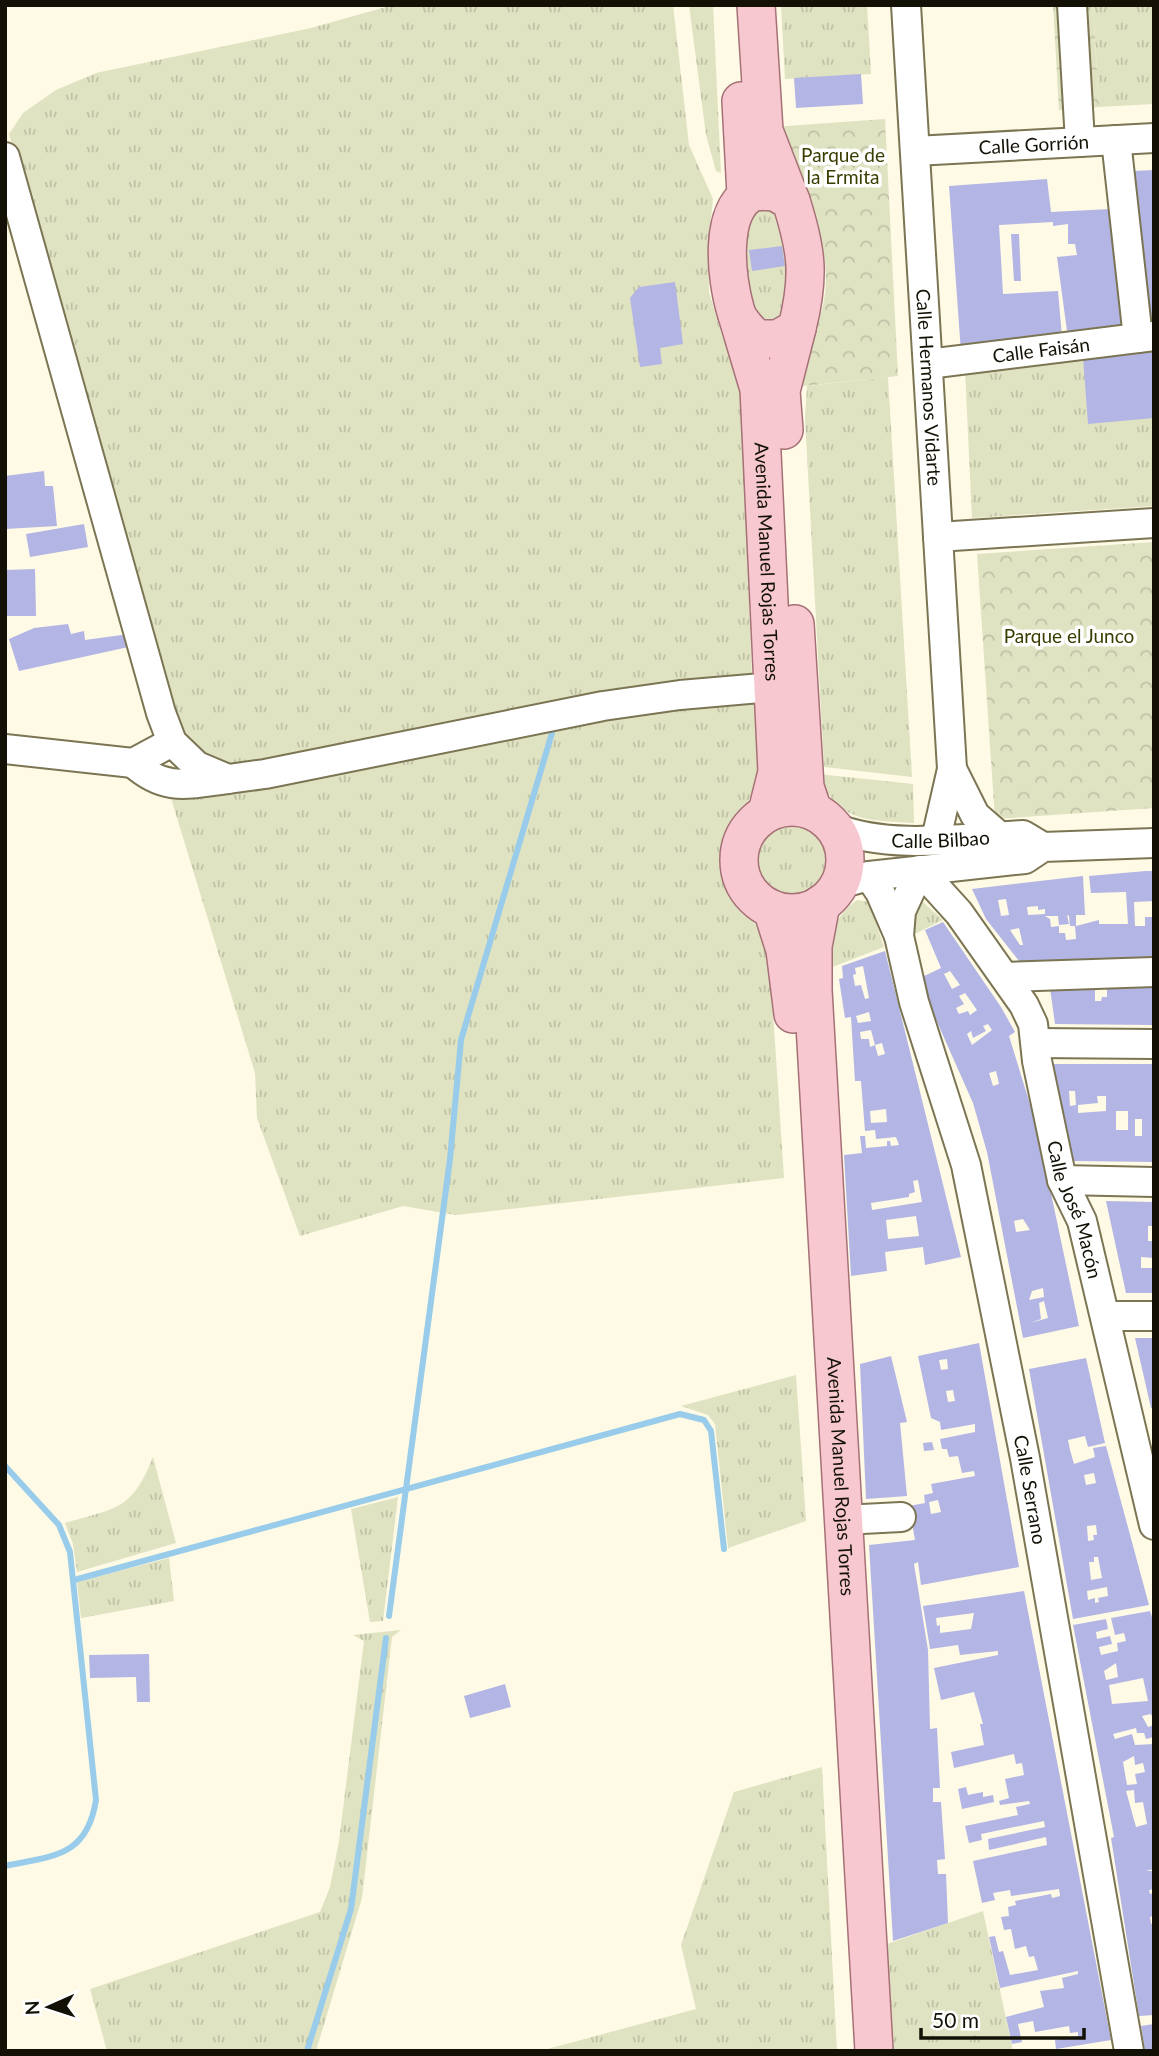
<svg xmlns="http://www.w3.org/2000/svg" width="1159" height="2056" font-family="Lato,sans-serif">
	<defs>
		<pattern id="grass-tufts" width="24" height="20" patternUnits="userSpaceOnUse" patternTransform="scale(1.75)"><rect width="24" height="20" fill="#e0e3c2"/><path d="M3 7l-1-3M5 7V3M7 7l1-3M15 17l-1-3M17 17v-4M19 17l1-3" fill="none" stroke="#bfc2a5"/></pattern>
		<pattern id="park-crowns" width="20" height="18" patternUnits="userSpaceOnUse" patternTransform="scale(1.75)"><rect width="20" height="18" fill="#e0e3c2"/><path d="M2 6a3 3 0 1 1 6 0M12 15a3 3 0 1 1 6 0" fill="none" stroke="#bfc2a5"/></pattern>
	</defs>
	<rect width="100%" height="100%" fill="#fefae5"/>
	<g fill="url(#grass-tufts)">
		<path d="M393,5H673L689,145L713,199L708,246L709,292L723,339L741,374L752,679L243,768C201,765 195,751 172,719L9,134L23,113L56,90L96,73L311,28Z"/>
		<polygon points="689,5 713,5 721,173 716,171 706,135"/>
		<polygon points="781,5 867,5 871,74 785,79"/>
		<polygon points="1093,5 1154,5 1154,104 1099,107"/>
		<path d="M772,206L787,228L786,317L765,326C731,274 737,266 755,209Z"/>
		<polygon points="1083,357 1154,418 1154,506 972,518 965,370"/>
		<polygon points="888,377 912,777 824,767 805,418 807,386"/>
		<polygon points="756,697 761,782 728,831 723,855 727,880 736,902 762,932 769,952 784,1178 456,1215 403,1206 300,1236 257,1118 255,1073 170,795 565,721"/>
		<path d="M818,774L913,784L914,823C867,820 838,823 818,774Z"/>
		<circle cx="793" cy="860" r="35"/>
		<path d="M857,900L869,902L884,947L830,968C831,938 831,918 857,900Z"/>
		<polygon points="922,901 943,920 913,935 914,914"/>
		<polygon points="796,1375 806,1521 728,1548 715,1424 708,1415 681,1406"/>
		<path d="M153,1457L176,1543L77,1572L73,1544L65,1523C117,1508 132,1510 153,1457Z"/>
		<polygon points="398,1497 383,1621 370,1622 351,1509"/>
		<polygon points="169,1558 174,1601 81,1618 77,1582"/>
		<polygon points="401,1630 392,1637 362,1898 316,2051 107,2051 90,1989 320,1912 330,1887 339,1841 364,1641 353,1635"/>
		<polygon points="822,1767 837,2051 540,2051 696,2009 681,1945 734,1792"/>
		<polygon points="983,1911 1013,2051 892,2051 887,1944"/>
	</g>
	<g fill="url(#park-crowns)">
		<polygon points="1053,5 1093,5 1099,107 1059,110"/>
		<path d="M885,119L898,376L795,387C805,359 818,330 824,300C835,239 797,180 773,127Z"/>
		<polygon points="1154,542 1154,808 995,819 977,554"/>
	</g>
	<g fill="none" stroke-linecap="round" stroke-linejoin="round">
		<g stroke="#98ccea" stroke-width="6">
			<path d="M5,1466L59,1525L70,1552L96,1800C87,1857 53,1856 5,1866"/>
			<polyline points="74,1580 680,1414 704,1420 711,1431 724,1549"/>
			<polyline points="389,1616 450,1159 461,1040 552,733"/>
			<polyline points="307,2051 351,1909 386,1638"/>
		</g>
	</g>
	<g fill="#b3b5e5" fill-rule="evenodd">
		<polygon points="861,74 863,104 796,108 794,78"/>
		<polygon points="1154,170 1154,323 1150,323 1134,171"/>
		<polygon points="1047,179 1051,212 1111,209 1123,325 1067,331 1057,257 1077,255 1075,244 1068,244 1068,224 1053,226 1053,222 999,225 1003,294 1058,291 1062,337 961,352 949,186"/>
		<polygon points="1011,234 1019,234 1021,281 1014,281"/>
		<polygon points="782,246 785,266 752,271 749,250"/>
		<polygon points="675,282 683,344 660,348 662,364 640,367 630,298 639,287"/>
		<polygon points="1154,348 1154,418 1088,424 1083,357"/>
		<polygon points="44,471 45,486 53,486 57,526 5,529 5,476"/>
		<polygon points="84,524 88,547 30,557 26,534"/>
		<polygon points="35,569 36,616 5,616 5,570"/>
		<polygon points="68,624 71,634 84,631 85,640 129,634 133,646 19,671 9,639 34,628"/>
		<path d="M1146,871H1152L1154,877V901L1134,902L1135,926H1145V917H1154V960L1023,966L986,919L972,889L1083,876L1085,915H1076V926L1099,920V924H1128L1126,892L1091,893L1089,876ZM1006,899L1009,915L1001,916L998,900ZM1038,906V910L1045,909V914L1028,915L1027,907ZM1067,915L1069,916L1070,926H1075L1076,939L1066,940L1065,933H1059V926L1051,927L1050,919L1045,916H1058L1059,925L1069,924ZM1019,928L1023,945H1020L1010,930Z"/>
		<path d="M943,922L1001,1007L1015,1032L1009,1036L1037,1127L1079,1326L1023,1338L987,1152L973,1103L918,979L941,968L925,930ZM950,971L960,985L952,989L944,974ZM965,993L977,1010L970,1015L968,1011L959,1014L956,1008L964,1004L959,996ZM988,1024L992,1030L972,1045L967,1034L971,1031L973,1038L986,1031L983,1026ZM996,1071L999,1084L993,1086L989,1073ZM1023,1219L1030,1230L1016,1232L1014,1221ZM1043,1288L1044,1297L1029,1300L1032,1291ZM1044,1301L1048,1318L1030,1323L1041,1319L1039,1303Z"/>
		<path d="M885,951L961,1257L925,1265L923,1247L885,1252L887,1271L851,1276L844,1155L862,1153L860,1136H865L866,1148L887,1146V1141H890L891,1146L899,1145L896,1137L876,1139L875,1130L865,1131L861,1081H855L851,1017L845,1018L839,979L843,978L842,966ZM863,966L869,998L865,999L861,985L855,986L853,975L856,974L855,968ZM869,1012L871,1021L858,1023L856,1016ZM871,1030L875,1045L882,1043L885,1054L878,1056L875,1045L870,1047L869,1039H861L860,1032ZM886,1109L887,1122L871,1123L870,1111ZM918,1180L922,1202L872,1210L871,1203L909,1197V1194L915,1192L913,1181ZM916,1216L919,1236L888,1239L886,1220Z"/>
		<polygon points="1154,984 1154,1025 1055,1024 1050,988 1095,986 1095,1001 1101,1001 1102,997 1107,997 1107,986"/>
		<path d="M1051,1064H1154V1162L1071,1161ZM1069,1091H1075L1076,1105L1070,1106ZM1097,1096H1106V1111L1078,1113V1105L1098,1103ZM1116,1111H1128V1130H1116ZM1135,1119H1142V1136H1135Z"/>
		<polygon points="1106,1201 1154,1202 1154,1226 1148,1226 1148,1241 1154,1241 1154,1258 1141,1257 1141,1268 1154,1268 1154,1293 1126,1293"/>
		<polygon points="1135,1338 1154,1338 1154,1408 1151,1408"/>
		<path d="M979,1343L1019,1567L921,1585L918,1562L914,1564L928,1650L930,1729L937,1728L940,1788H933V1802H941L945,1859L937,1860L938,1874H946L948,1923L893,1941L869,1545L915,1540L909,1506L925,1503L924,1495L933,1493L931,1484L975,1476L974,1471L962,1473L958,1456L949,1457L947,1449H942L940,1439L975,1432V1424L941,1430L940,1422L931,1418L918,1356ZM947,1359L948,1369L941,1370L939,1360ZM953,1390L955,1401L948,1402L946,1391ZM938,1500L941,1512L931,1514L929,1502Z"/>
		<polygon points="891,1356 907,1422 900,1423 907,1496 866,1499 860,1364"/>
		<path d="M1086,1358L1105,1443L1088,1447L1085,1436L1068,1440L1070,1450L1074,1464L1095,1457L1093,1448L1106,1446L1149,1605L1073,1619L1029,1369ZM1094,1473L1096,1483L1086,1485L1084,1475ZM1096,1525L1097,1535H1093L1094,1540L1088,1541L1087,1526ZM1094,1557H1098L1102,1578L1091,1580L1089,1562H1094ZM1107,1587L1108,1596L1098,1598L1099,1602L1095,1603V1598L1088,1600L1087,1591Z"/>
		<polygon points="932,1442 934,1450 924,1451 923,1443"/>
		<path d="M1024,1591L1111,2040L1056,2049L1055,2040L1078,2036V2032L1070,2033L1069,2026L1035,2032L1033,2021L1018,2024L1022,2042L1012,2044L1006,2017L1044,2007L1040,1991L1064,1988L1062,1978L1078,1974V1971L1000,1988L989,1937L995,1936L999,1952L1003,1951L1010,1975L1038,1970L1034,1956L1029,1957L1026,1946L1015,1949L1011,1929L1004,1930L1001,1917L1009,1916L1008,1907L1016,1905L1015,1901L1051,1894L1052,1898L1060,1896L1059,1889L1011,1896L1010,1890L993,1893L995,1900L982,1903L973,1861L1047,1845L1046,1837L989,1850L988,1839L1045,1827L1044,1821L981,1834L982,1840L969,1843L965,1826L1018,1815L1016,1807L1030,1804L1029,1801L1000,1805L999,1801L1009,1798L1005,1779L1024,1775L1022,1763L1016,1764L1014,1754L954,1768L951,1752L984,1745L980,1724H983L974,1692L941,1700L934,1668L998,1655V1651L960,1655L958,1645L930,1649L923,1606ZM974,1613L971,1629L940,1633V1625L937,1626L936,1618Z"/>
		<path d="M1150,1611L1154,1624V1721L1151,1714L1142,1716L1148,1727L1154,1725V1737L1146,1739L1144,1733H1137L1136,1728L1113,1734L1115,1739L1132,1734L1135,1745L1154,1744V1869L1146,1871H1154V1889L1149,1890L1150,1894L1154,1893V1916L1150,1917L1151,1924L1154,1923V2015L1139,2016L1111,1838L1114,1837L1073,1625L1106,1619L1108,1629L1096,1632L1097,1639L1110,1636L1112,1644L1099,1647L1101,1655L1118,1651L1117,1643L1126,1641L1124,1633L1115,1635L1111,1618ZM1116,1663L1118,1677L1106,1680L1104,1671ZM1143,1678L1148,1701L1112,1704L1109,1685ZM1134,1756L1135,1765L1143,1763L1145,1772L1135,1774L1137,1784L1127,1785L1123,1762ZM1134,1790L1135,1803L1143,1802L1147,1824L1136,1827L1126,1791Z"/>
		<polygon points="149,1654 150,1702 137,1702 136,1677 90,1678 89,1655"/>
		<polygon points="505,1684 511,1707 470,1718 464,1696"/>
		<polygon points="966,1787 968,1795 983,1792 983,1797 993,1795 994,1802 962,1809 958,1789"/>
		<polygon points="1154,2024 1154,2050 1145,2051 1141,2026"/>
	</g>
	<g fill="none" stroke-linecap="round" stroke-linejoin="round">
		<defs>
			<g id="minor">
				<path id="s1" d="M906,5L952,769L936,839"/>
				<polyline points="1072,5 1080,142"/>
				<polyline points="1116,140 1138,338"/>
				<path id="s2" d="M915,151L1154,138"/>
				<polyline points="5,157 161,713 172,742 197,766 228,779 265,774 603,706 680,695 773,687"/>
				<path id="s3" d="M928,364L1154,336"/>
				<polyline points="938,537 1154,523"/>
				<polyline points="5,749 133,763 172,742"/>
				<path d="M133,763C165,792 188,784 228,779"/>
				<polyline points="952,769 975,815 999,836"/>
				<path id="s4" d="M835,828C892,850 962,838 1023,835L1043,847"/>
				<path id="s5" d="M869,876L880,892L899,936L914,1002L966,1165L1025,1458L1129,2051"/>
				<polyline points="839,884 869,876 1025,859 1043,847 1154,843"/>
				<path id="s6" d="M899,936L901,911L920,870L959,913L1024,1005L1033,1024L1037,1061L1062,1180L1082,1221L1154,1525"/>
				<polyline points="1005,977 1154,972"/>
				<polyline points="1036,1043 1154,1044"/>
				<polyline points="1062,1180 1154,1182"/>
				<polyline points="1105,1316 1154,1316"/>
				<polyline points="843,1520 901,1517"/>
			</g>
			<g id="major">
				<polyline points="756,5 764,131 791,201"/>
				<polyline points="741,101 746,195"/>
				<path d="M755,191L775,192L791,201C807,251 810,276 797,328L778,339H756C749,331 739,322 736,312C726,279 717,207 755,191Z"/>
				<path id="s7" d="M737,315L759,389L777,772L767,812"/>
				<polyline points="784,430 781,391 797,328"/>
				<polyline points="795,624 805,787 813,811"/>
				<circle cx="792" cy="860" r="53"/>
				<path id="s8" d="M821,904L813,946V990L874,2051"/>
				<polyline points="772,909 785,950 793,1014"/>
			</g>
		</defs>
		<use href="#minor" stroke="#7b7554" stroke-width="32"/>
		<use href="#major" stroke="#a57176" stroke-width="40"/>
		<use href="#minor" stroke="#fff" stroke-width="28"/>
		<use href="#major" stroke="#f8c8d1" stroke-width="37"/>
	</g>
	<g text-anchor="middle" stroke-width="7" stroke-linejoin="round" paint-order="stroke">
		<g font-size="19" fill="#131105" stroke="#fff">
			<text dy="7" stroke="none"><textPath href="#s2" startOffset="119">Calle Gorrión</textPath></text>
			<text dy="7" stroke="none"><textPath href="#s3" startOffset="114">Calle Faisán</textPath></text>
			<text dy="7" stroke="none"><textPath href="#s1" startOffset="383">Calle Hermanos Vidarte</textPath></text>
			<text dy="7" stroke="none"><textPath href="#s7" startOffset="250">Avenida Manuel Rojas Torres</textPath></text>
			<text dy="7" stroke="none"><textPath href="#s4" startOffset="107">Calle Bilbao</textPath></text>
			<text dy="7" stroke="none"><textPath href="#s6" startOffset="453">Calle José Macón</textPath></text>
			<text dy="7" stroke="none"><textPath href="#s8" startOffset="574">Avenida Manuel Rojas Torres</textPath></text>
			<text dy="7" stroke="none"><textPath href="#s5" startOffset="637">Calle Serrano</textPath></text>
		</g>
		<g font-size="19" fill="#3a3c00" stroke="#fff">
			<text x="843" y="162">Parque de<tspan x="843" dy="22">la Ermita</tspan></text>
			<text x="1069" y="643">Parque el Junco</text>
		</g>
	</g>
	<rect width="1159" height="2056" fill="none" stroke="#131105" stroke-width="14"/>
	<g transform="translate(49 2007) rotate(267)" stroke="#ffffff" stroke-width="5" paint-order="stroke">
	<path d="M0-5L12 26L0 18L-12 26Z" fill="#131105"/>
	<text y="-10" font-size="19" font-weight="bold" text-anchor="middle" fill="#131105">N</text>
	</g>
	<path d="M921 2028v10h163v-10" fill="none" stroke="#131105" stroke-width="3.5"/>
	<text x="932" y="2028" font-size="21" fill="#131105" stroke="#ffffff" stroke-width="5" paint-order="stroke">50 m</text>
</svg>
